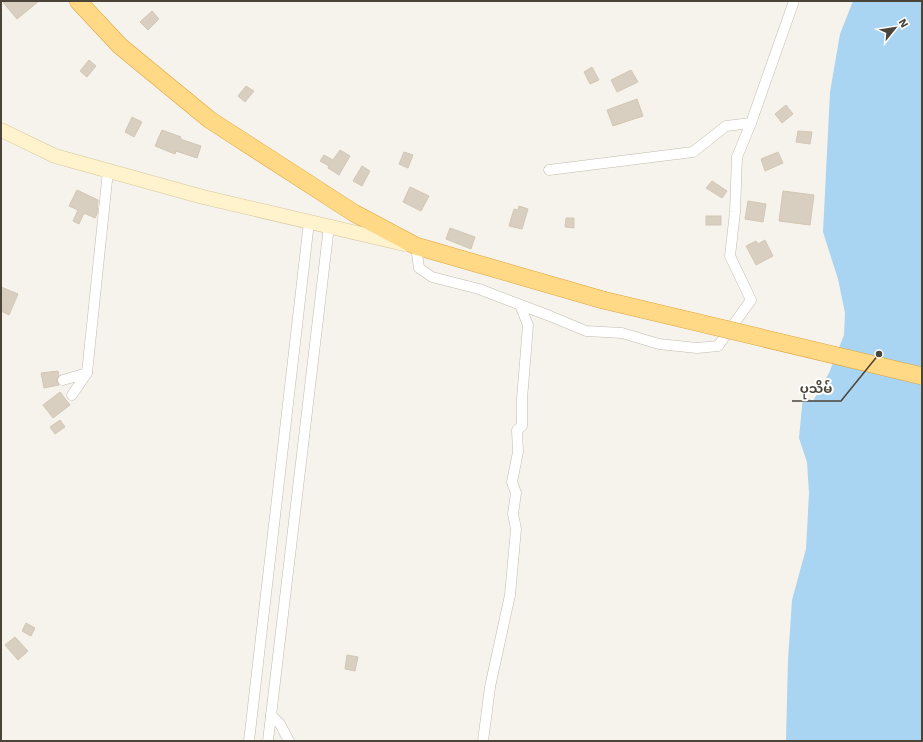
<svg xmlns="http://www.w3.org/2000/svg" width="923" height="742" font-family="'Work Sans','Noto Sans Myanmar',sans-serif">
	<rect width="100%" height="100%" fill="#f6f3ec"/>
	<polygon fill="#a9d4f2" points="853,1 922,1 922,741 786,741 788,660 792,600 806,549 809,493 807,462 799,438 803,396 813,401 829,373 844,335 845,313 838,279 823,232 830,92 840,34"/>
	<g fill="#d8cfc1" stroke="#d3c7b4">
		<polygon points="2,1 39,1 17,19"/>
		<polygon points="152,11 159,19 148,30 140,22"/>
		<polygon points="89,60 96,66 87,77 80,71"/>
		<polygon points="592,67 599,80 590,84 584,72"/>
		<polygon points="631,70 638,82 617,92 611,80"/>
		<polygon points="246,86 254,91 245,102 238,96"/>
		<polygon points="637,99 643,116 613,126 607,110"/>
		<polygon points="786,105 793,114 782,123 775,114"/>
		<polygon points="132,117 142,122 134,137 125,132"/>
		<polygon points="162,130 181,137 180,139 201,146 197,158 176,151 175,154 155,146"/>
		<polygon points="798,131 812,132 810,144 796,142"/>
		<polygon points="340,150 350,156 339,175 328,168 329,166 320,161 324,155 333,160"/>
		<polygon points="404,152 413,155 408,168 399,164"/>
		<polygon points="778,152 783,163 765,171 761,159"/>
		<polygon points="362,166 370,171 362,186 353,181"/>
		<polygon points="712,181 727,191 722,198 706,188"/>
		<polygon points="410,187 429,196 421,211 403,202"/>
		<polygon points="77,190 98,200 97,214 95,218 84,213 79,224 73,221 78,210 69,206"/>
		<polygon points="783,191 814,195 810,225 779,221"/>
		<polygon points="748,201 766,204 763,222 745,219"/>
		<polygon points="519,206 528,209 522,229 509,226 514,209 518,210"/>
		<rect x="706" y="216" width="15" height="9"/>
		<polygon points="566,218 574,218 574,228 565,227"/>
		<polygon points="450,228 475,237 471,249 446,239"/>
		<polygon points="765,240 773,256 756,265 746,246 756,241 758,244"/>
		<polygon points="1,287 18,294 9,315 1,311"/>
		<polygon points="58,371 59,375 57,381 59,385 44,388 41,373"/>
		<polygon points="60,392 70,405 53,418 43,405"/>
		<polygon points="60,420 65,427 55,434 50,427"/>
		<polygon points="26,623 35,628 31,636 22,631"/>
		<polygon points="15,637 28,651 18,660 5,645"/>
		<polygon points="347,655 358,657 355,671 345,669"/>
	</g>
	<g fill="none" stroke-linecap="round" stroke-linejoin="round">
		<defs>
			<g id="minor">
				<polyline points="751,123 794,1"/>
				<polyline points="416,246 419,268 432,277 479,289 550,316 586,331 622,333 659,344 697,348 718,346 751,300 730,256 735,212 737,157 751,123 726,126 693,152 549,170"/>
				<polyline points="63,380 87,373 108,171"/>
				<polyline points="72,395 87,373"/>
				<polyline points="271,715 280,724 289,741"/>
				<polyline points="249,741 309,222"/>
				<polyline points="268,741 329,226"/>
				<polyline points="483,741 490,687 510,595 516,529 513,514 516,493 512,482 518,452 517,430 522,426 522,399 528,325 520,305"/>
			</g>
			<polyline id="secondary" points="1,130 55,156 203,197 404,244"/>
			<polyline id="trunk" points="78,1 120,46 210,120 354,213 416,246 603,300"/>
		</defs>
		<use href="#minor" stroke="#c2bbae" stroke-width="11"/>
		<use href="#secondary" stroke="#d6c79b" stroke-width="15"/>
		<use href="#trunk" stroke="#e0a43c" stroke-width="18"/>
		<use href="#minor" stroke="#fff" stroke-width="10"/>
		<use href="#secondary" stroke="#fff3cd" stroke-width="14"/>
		<use href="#trunk" stroke="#ffd985" stroke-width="17"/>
		<defs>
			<polyline id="trunk-bridge" points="603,300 922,376"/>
		</defs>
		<use href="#trunk-bridge" stroke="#e0a43c" stroke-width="18" stroke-linecap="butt"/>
		<use href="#trunk-bridge" stroke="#ffd985" stroke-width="17"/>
	</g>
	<path fill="none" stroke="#4b4439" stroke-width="1.5" d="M879 354L841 401H792"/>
	<circle fill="#4b4439" stroke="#fff" stroke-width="1.5" cx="879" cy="354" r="4"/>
	<g font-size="13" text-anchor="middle" font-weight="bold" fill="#4b4439" stroke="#fff" stroke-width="4" stroke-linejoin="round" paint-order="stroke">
		<text x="816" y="393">ပုသိမ်</text>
	</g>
	<rect width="923" height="742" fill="none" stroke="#4b4439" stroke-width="4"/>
	<g transform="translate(895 28) rotate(60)" stroke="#ffffff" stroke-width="3" paint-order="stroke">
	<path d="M0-3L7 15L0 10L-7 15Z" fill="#4b4439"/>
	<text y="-6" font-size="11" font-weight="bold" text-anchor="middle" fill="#4b4439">N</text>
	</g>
</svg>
